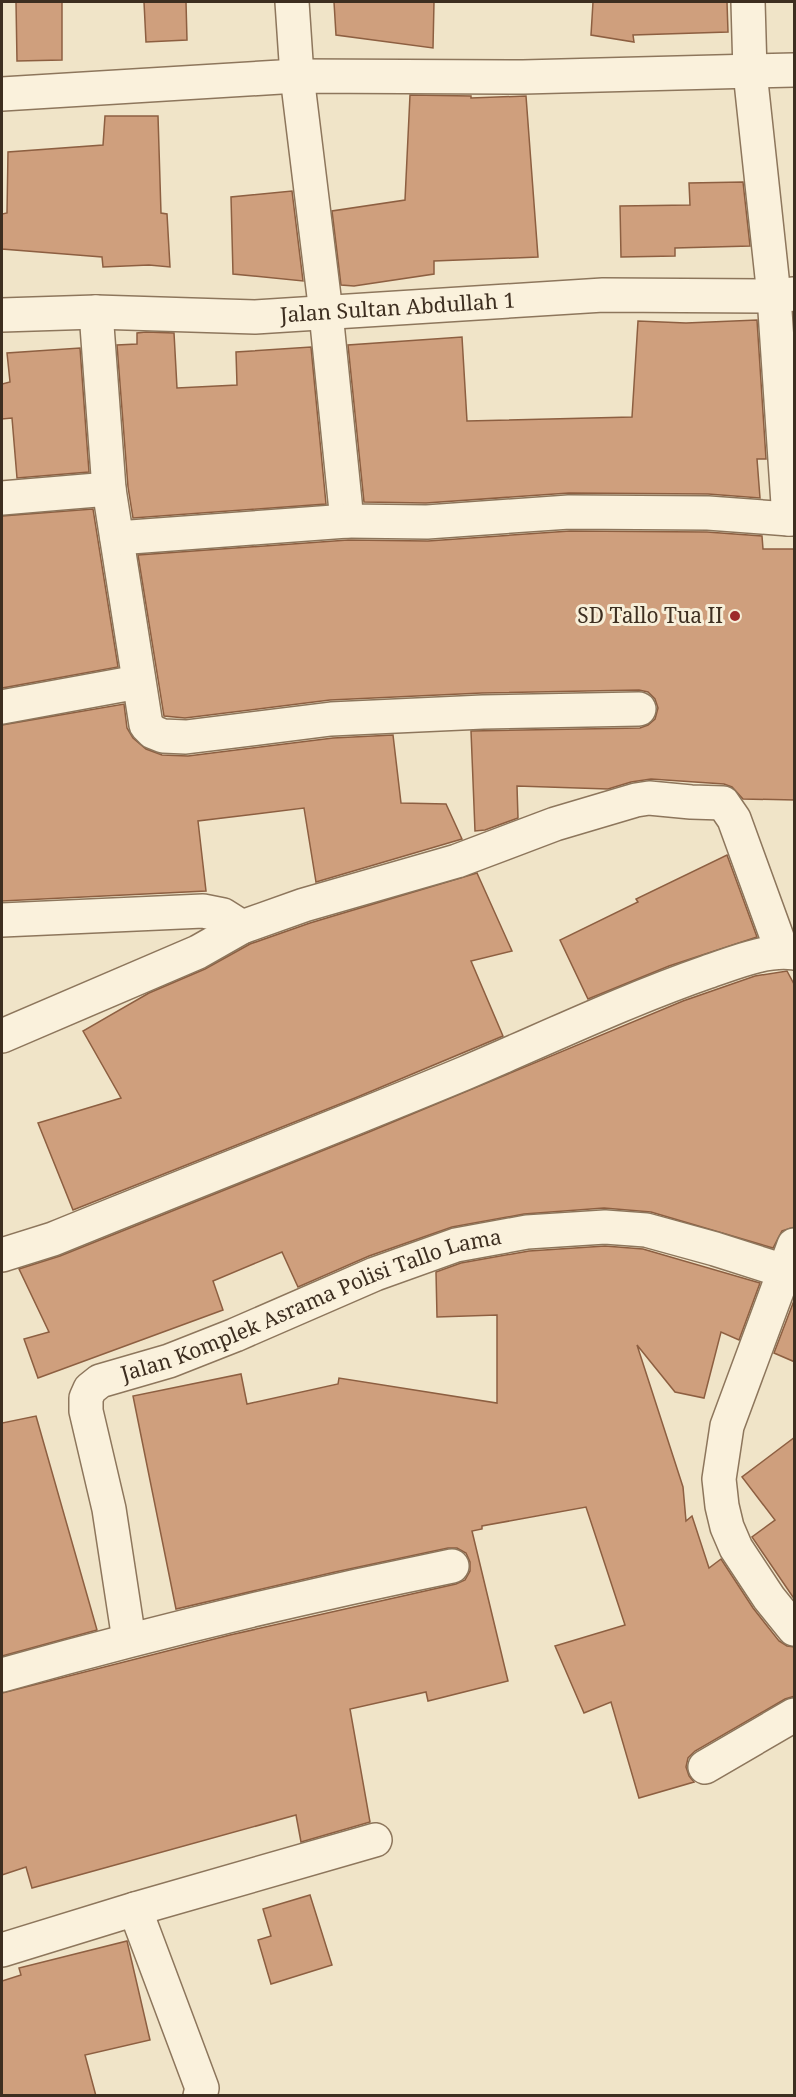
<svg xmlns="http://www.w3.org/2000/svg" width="796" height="2097" font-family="'Noto Serif',serif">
	<rect width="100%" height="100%" fill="#f0e4c8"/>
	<g fill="#cf9f7d" stroke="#8d5f41" stroke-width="1.5">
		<polygon points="16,2 62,2 62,60 17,61"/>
		<polygon points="144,2 186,2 187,40 146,42"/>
		<polygon points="334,2 434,2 433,48 336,35"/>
		<polygon points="593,2 727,2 728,32 633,35 634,42 591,35"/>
		<polygon points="410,95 471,96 471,98 526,96 538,257 434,261 434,274 354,286 341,285 332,211 405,200"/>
		<polygon points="105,116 158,116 161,213 167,214 170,267 149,265 103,267 102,257 2,249 2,214 7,213 8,152 103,145"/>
		<polygon points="743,182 750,246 675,248 675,256 621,257 620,206 690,205 689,183"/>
		<polygon points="292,191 303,281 233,274 231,197"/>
		<polygon points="757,320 766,459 757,459 760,498 708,494 569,493 426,503 364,502 348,345 462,337 467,421 632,417 638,321 686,323"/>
		<polygon points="146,332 174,333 177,388 237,385 236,352 311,347 326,504 133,518 128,487 117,345 137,344 137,333"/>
		<polygon points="80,348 89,472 17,478 12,418 2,419 2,384 10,382 7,353"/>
		<polygon points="93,509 118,667 2,688 2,516"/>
		<polygon points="570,531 707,532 762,536 763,549 795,549 795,800 743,799 732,787 724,784 651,779 631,782 608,789 517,786 518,818 485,830 475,831 471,731 640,728 648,725 655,719 658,708 655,699 648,692 639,690 482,693 330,700 185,718 164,716 138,555 348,540 428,541"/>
		<polygon points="124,704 127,728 133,738 146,749 162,755 188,756 333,738 393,735 401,803 446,804 462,839 316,882 304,808 198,821 206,891 2,901 2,725"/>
		<polygon points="727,855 757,937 669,966 588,999 560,940 638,902 636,899"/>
		<polygon points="477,873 512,951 471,961 503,1036 355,1098 73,1210 38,1123 121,1098 83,1031 149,993 205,969 250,944 310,923"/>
		<polygon points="787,971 795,986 795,1227 782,1231 773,1248 651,1212 604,1208 524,1214 452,1227 369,1256 298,1287 282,1252 213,1281 223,1310 38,1378 24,1339 49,1332 19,1269 60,1256 369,1132 683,1001 755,976"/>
		<polygon points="605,1246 643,1249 760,1283 739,1340 721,1332 704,1398 675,1392 637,1345 683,1487 686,1521 692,1516 709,1568 721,1559 753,1608 779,1641 787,1646 795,1647 795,1696 785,1699 695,1751 688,1758 686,1767 689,1776 694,1782 639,1798 611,1702 584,1713 555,1646 625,1625 586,1507 482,1526 482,1529 472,1531 508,1681 428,1701 426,1692 350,1709 370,1822 301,1842 296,1815 32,1888 26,1867 2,1875 2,1693 230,1635 456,1584 465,1580 470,1571 470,1562 466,1553 457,1548 448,1548 335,1572 176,1609 133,1396 241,1374 247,1404 338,1384 339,1378 497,1403 497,1315 437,1317 436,1272 461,1263 529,1251"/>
		<polygon points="795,1298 795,1362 774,1353"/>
		<polygon points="36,1416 97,1630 2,1656 2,1423"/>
		<polygon points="795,1437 795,1600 752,1537 775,1520 742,1477"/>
		<polygon points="310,1895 332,1965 271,1984 258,1940 271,1936 263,1909"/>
		<polygon points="127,1941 150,2040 85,2055 96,2096 2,2096 2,1981 21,1975 19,1968"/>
	</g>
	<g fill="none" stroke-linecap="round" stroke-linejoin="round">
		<defs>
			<g id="minor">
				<polyline points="748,2 750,72 774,296 789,519 794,519"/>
				<polyline points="2,94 297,76 292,2"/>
				<polyline points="96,312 109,489 146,725 153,732 163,736 186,737 331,719 483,712 639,709"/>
				<path id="s1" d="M2,315L96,312L255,317L603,295L774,296L794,294"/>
				<polyline points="2,498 109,489"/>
				<polyline points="789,519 708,513 569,512 427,522 347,521 326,313 297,76 523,77 794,70"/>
				<polyline points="117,538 347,521"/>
				<polyline points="2,707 138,682"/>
				<polyline points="2,920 203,911 223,915 242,927"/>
				<polyline points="2,1036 198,952 242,927 304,905 457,861 555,824 636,800 649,798 691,802 723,803 734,819 782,951"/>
				<polyline points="794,1245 727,1426 719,1479 722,1506 727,1527 736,1548 769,1598 794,1629"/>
				<path d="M2,1255L53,1239C190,1183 328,1130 465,1073C545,1039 624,1001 707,972C734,963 766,949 794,953"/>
				<path id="s2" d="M129,1640L109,1509L86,1411V1398L90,1389L100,1381L169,1361L235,1335L375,1274L456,1245L527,1232L605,1227L646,1230L715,1249L784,1271"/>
				<path d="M2,1675C151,1633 300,1597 452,1566"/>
				<polyline points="705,1767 794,1715"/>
				<polyline points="135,1909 202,2088 200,2096"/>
				<polyline points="2,1950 135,1909 375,1840"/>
			</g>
		</defs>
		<use href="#minor" stroke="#8d765c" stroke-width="36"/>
		<use href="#minor" stroke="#faf1dc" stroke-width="33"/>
	</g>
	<circle fill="#9e2a2b" stroke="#f7eed8" stroke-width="2" cx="735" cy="616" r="6"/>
	<g text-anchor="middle" stroke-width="6" stroke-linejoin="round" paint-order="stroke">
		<g font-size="21" fill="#3d2e20" stroke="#f7eed8">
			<text dy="7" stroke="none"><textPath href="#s1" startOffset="396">Jalan Sultan Abdullah 1</textPath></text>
			<text dy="7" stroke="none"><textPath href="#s2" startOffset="494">Jalan Komplek Asrama Polisi Tallo Lama</textPath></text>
		</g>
		<g font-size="21" fill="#3d2e20" stroke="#f7eed8" text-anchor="end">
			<text x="723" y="623">SD Tallo Tua II</text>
		</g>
	</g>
	<rect width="796" height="2097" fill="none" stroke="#3d2e20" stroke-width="6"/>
</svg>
